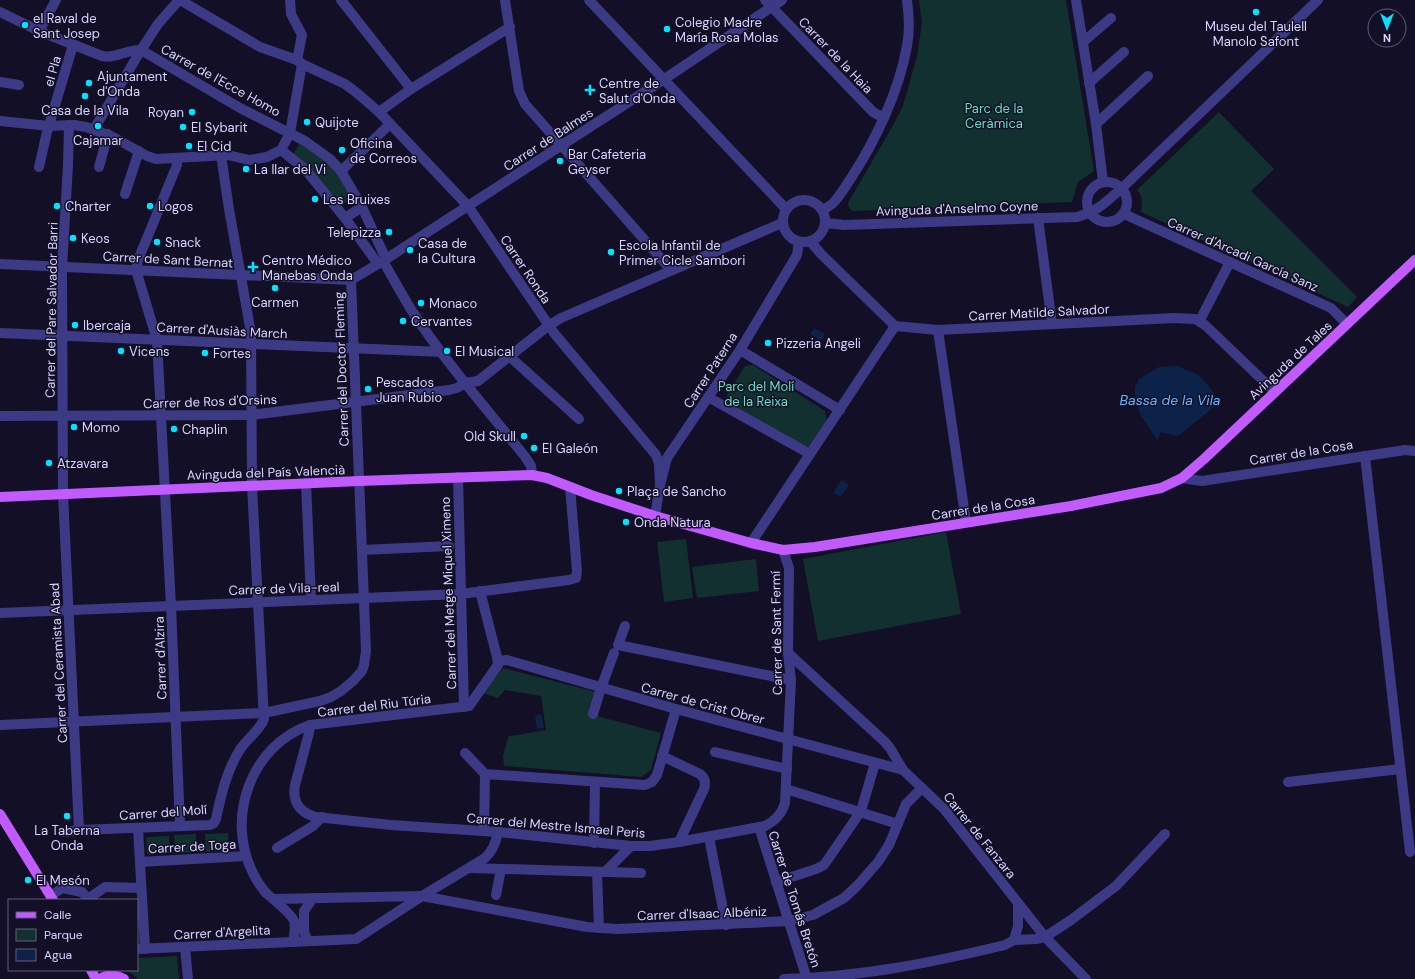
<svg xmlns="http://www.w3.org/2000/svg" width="1415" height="979" font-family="'DM Sans',sans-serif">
	<rect width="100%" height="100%" fill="#130f26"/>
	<g fill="#12302f">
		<polygon points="919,0 1066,0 1094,171 1078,182 1072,202 853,211 849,208 848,203 892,127 903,106 917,56 922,23"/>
		<path d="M1219,112L1274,169L1251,191L1357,297L1348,307L1141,212C1142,203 1143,196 1137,190Z"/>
		<polygon points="300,142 308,146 336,170 352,198 339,207 293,155"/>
		<polygon points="753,365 825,411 827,422 812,445 801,449 729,404 727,395 745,366"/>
		<polygon points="946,532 961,614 818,641 803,559"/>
		<polygon points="686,539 693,598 664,602 657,542"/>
		<polygon points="756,559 759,591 697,598 692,567"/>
		<polygon points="503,668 596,692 597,716 661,733 651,770 641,777 504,766 503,756 509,735 511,736 546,730 541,696 505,690 498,698 483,693"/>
		<polygon points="228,833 229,850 206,852 205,834"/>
		<polygon points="196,834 197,852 175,853 174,835"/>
		<polygon points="169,836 170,853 147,854 146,837"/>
		<polygon points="177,956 179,979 138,979 127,970 137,970 137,958"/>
	</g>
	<g fill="#0c2248">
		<polygon points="814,328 825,334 821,341 810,334"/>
		<polygon points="1177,366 1199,375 1214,393 1214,407 1178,436 1161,432 1157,440 1140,414 1135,399 1135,387 1139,379 1159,367"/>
		<polygon points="841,480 849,485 842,495 839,496 833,493"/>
		<polygon points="541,714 544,728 537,729 535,716"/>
	</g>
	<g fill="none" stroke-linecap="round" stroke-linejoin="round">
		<g stroke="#3d3a85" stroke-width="10">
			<path d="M56,0L39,31L102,56C116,59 127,49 141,50"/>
			<polyline points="180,0 260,47 297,60 302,64 345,84 357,93 379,112 468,206 554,333 656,455 659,464 660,485"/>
			<polyline points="290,0 291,14 302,35 297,60"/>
			<polyline points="341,0 411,89"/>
			<polyline points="505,0 519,91 525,104 671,270"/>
			<polyline points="589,0 786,209"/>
			<polyline points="765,0 873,112 884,118"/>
			<polyline points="1076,0 1096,124 1103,182"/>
			<polyline points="0,12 39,31"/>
			<polyline points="1083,42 1111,18"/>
			<polyline points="141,50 240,108 305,141 330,159 341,171 362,207 386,259"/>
			<polyline points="0,82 19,85"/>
			<polyline points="1089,83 1124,52"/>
			<polyline points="379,112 411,89 510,27"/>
			<polyline points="0,121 49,126 74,125 86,127 113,137 147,156 156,159 228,155 249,160 256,159 267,157 281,150 290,133 302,64"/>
			<polyline points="1096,124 1148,76"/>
			<polyline points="69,125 68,165 62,268 63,494 79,830"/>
			<polyline points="94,129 141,50 158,24 179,0"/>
			<polyline points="281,150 305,169 345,218 378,264"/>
			<polyline points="176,158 177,165 175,170 138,260 136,270 157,340 171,606 180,826"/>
			<polyline points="39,167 47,132 73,45"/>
			<polyline points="99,167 108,134"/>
			<polyline points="341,171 390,124"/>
			<circle cx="1107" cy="202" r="20"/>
			<polyline points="125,194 139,151"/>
			<circle cx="804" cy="221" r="21"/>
			<path d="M823,210C827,207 832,205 835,201C841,194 846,186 851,178C876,140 899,91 907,46C910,31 909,15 907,0"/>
			<polyline points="1124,214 1331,308 1347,324"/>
			<polyline points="345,218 362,207"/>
			<polyline points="1038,218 1052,324"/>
			<path d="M826,223L844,225L1077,217C1098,211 1106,202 1122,188L1318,0"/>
			<polyline points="810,241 821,254 895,326 938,330 1174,318 1195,319 1205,325 1275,392"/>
			<path d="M383,261C393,278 402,295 412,311C446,363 488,410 526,458L531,466L532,475"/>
			<polyline points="0,264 351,280 383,261 562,145 663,80 782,0"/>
			<polyline points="1200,320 1230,262"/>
			<polyline points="938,330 966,522"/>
			<polyline points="0,333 442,352"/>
			<polyline points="740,350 840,410"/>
			<polyline points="509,356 579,419"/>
			<polyline points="708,397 810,454"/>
			<polyline points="0,416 251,415 449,390 457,388 465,383 478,381 548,326 561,318 782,223"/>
			<polyline points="1365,456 1410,852"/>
			<polyline points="458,477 464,707"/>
			<polyline points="1182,478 1202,481 1405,450 1415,451"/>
			<polyline points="306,483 311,599"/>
			<polyline points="655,516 660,485 667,458 740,350 797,255 799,242"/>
			<polyline points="751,543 895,326"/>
			<polyline points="362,550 449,546"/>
			<polyline points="0,613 461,594 569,580 576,578 577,571 570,487"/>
			<polyline points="625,626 618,645 791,680"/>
			<polyline points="788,653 885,742 890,748 903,770 944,809 1045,937 1086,979"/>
			<polyline points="498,661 507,660 676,709 903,770"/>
			<polyline points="593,714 601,688 614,653"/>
			<polyline points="0,725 264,713 320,701 331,697 341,691 353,681 362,671 364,665 366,651 351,280"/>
			<path d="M310,725L309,733L295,785C292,802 300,813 316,817L391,825L498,832L631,846H650L679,842L765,826C775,821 782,814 785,803L791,680L788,653L789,568L783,550"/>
			<polyline points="715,752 787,769"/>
			<polyline points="465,753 485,774 645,785 652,782 657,775 676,709"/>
			<path d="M662,756L700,774C705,778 706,783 704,789L679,842"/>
			<polyline points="1288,782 1400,769"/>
			<polyline points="786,789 898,824"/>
			<polyline points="759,827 807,979"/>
			<polyline points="138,828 145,949"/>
			<polyline points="484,831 485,774"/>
			<path d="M64,832L79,830L210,825L214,823L216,819C221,795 227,769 241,748C248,738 260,730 264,719L252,486L251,333L229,209L221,155"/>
			<polyline points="709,837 726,925"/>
			<polyline points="594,843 595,782"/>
			<polyline points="277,848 313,826 322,817"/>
			<polyline points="140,862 246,856"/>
			<polyline points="470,868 641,873"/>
			<polyline points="597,872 599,928"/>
			<polyline points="605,872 631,846"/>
			<polyline points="776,882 816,869 824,865 861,811 875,763"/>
			<polyline points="52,895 62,888 82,892 88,899 105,887 141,888"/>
			<polyline points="496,895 501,869"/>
			<polyline points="273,899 422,896 587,927 617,929 789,921 813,915 844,898 857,886 878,862 889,845 906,804 922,788"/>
			<polyline points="1014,940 1018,926 1018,904"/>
			<polyline points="308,941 304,932 304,911 313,898"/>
			<path d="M293,942C294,935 296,928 294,921C292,915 272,898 266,893C261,887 256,880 253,873C225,818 251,745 310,725L469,706L498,665L497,657L480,591"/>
			<polyline points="185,947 188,979"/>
			<path d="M137,949L356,939L422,896L485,858C493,851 496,842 498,832"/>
			<path d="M784,979C861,977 930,963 1005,945L1014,940L1036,939L1045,937L1071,920L1116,886L1165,834"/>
		</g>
		<g stroke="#c25bff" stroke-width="10">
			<polyline points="0,497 359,481 532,475 547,478 591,495 655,516 751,543 783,550 815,547 1071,506 1161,488 1182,478 1204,459 1415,260"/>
			<polyline points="0,814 53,900"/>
			<polyline points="91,970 96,979"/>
			<path d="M100,979C108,974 116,975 124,979"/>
		</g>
	</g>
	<g fill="#00e5ff" stroke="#130f26" stroke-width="1.5">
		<circle cx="1256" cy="12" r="4"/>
		<circle cx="25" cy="25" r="4"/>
		<circle cx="667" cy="29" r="4"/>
		<circle cx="89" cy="83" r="4"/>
		<path d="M588 84h4v4h4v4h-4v4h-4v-4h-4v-4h4z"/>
		<circle cx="85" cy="96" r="4"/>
		<circle cx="192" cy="112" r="4"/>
		<circle cx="307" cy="122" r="4"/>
		<circle cx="98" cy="126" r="4"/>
		<circle cx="183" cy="127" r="4"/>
		<circle cx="189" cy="146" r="4"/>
		<circle cx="342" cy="150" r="4"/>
		<circle cx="560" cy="161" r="4"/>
		<circle cx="246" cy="169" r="4"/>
		<circle cx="315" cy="199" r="4"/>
		<circle cx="57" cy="206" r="4"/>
		<circle cx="150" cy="206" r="4"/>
		<circle cx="389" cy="232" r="4"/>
		<circle cx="73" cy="238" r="4"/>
		<circle cx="157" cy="242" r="4"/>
		<circle cx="410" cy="250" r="4"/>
		<circle cx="611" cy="252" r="4"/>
		<path d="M251 261h4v4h4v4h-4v4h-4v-4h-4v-4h4z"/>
		<circle cx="275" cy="288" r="4"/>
		<circle cx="421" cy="303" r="4"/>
		<circle cx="403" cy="321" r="4"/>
		<circle cx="75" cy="325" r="4"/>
		<circle cx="768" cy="343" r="4"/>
		<circle cx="121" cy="351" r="4"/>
		<circle cx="447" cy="351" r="4"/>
		<circle cx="205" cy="353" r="4"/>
		<circle cx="368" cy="389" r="4"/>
		<circle cx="74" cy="427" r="4"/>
		<circle cx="174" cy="429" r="4"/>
		<circle cx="524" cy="436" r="4"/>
		<circle cx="534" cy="448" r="4"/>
		<circle cx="49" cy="463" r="4"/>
		<circle cx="619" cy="491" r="4"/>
		<circle cx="626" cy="522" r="4"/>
		<circle cx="67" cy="816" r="4"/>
		<circle cx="28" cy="880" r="4"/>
	</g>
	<g text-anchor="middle" stroke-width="3" stroke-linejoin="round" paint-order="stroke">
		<g font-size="13" fill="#d9d4ff" stroke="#130f26" text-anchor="start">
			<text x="33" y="23">el Raval de<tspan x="33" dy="15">Sant Josep</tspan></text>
			<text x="675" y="27">Colegio Madre<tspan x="675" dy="15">María Rosa Molas</tspan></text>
			<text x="1256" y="31" text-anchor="middle">Museu del Taulell<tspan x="1256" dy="15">Manolo Safont</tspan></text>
			<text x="97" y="81">Ajuntament<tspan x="97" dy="15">d'Onda</tspan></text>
			<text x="599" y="88">Centre de<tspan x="599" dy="15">Salut d'Onda</tspan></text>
			<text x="85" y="115" text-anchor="middle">Casa de la Vila</text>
			<text x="184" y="117" text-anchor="end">Royan</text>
			<text x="315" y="127">Quijote</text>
			<text x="191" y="132">El Sybarit</text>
			<text x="98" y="145" text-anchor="middle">Cajamar</text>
			<text x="350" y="148">Oficina<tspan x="350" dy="15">de Correos</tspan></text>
			<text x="197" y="151">El Cid</text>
			<text x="568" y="159">Bar Cafeteria<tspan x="568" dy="15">Geyser</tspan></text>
			<text x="254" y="174">La llar del Vi</text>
			<text x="323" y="204">Les Bruixes</text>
			<text x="65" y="211">Charter</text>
			<text x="158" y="211">Logos</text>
			<text x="381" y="237" text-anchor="end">Telepizza</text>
			<text x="81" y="243">Keos</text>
			<text x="165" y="247">Snack</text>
			<text x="418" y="248">Casa de<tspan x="418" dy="15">la Cultura</tspan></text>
			<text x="619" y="250">Escola Infantil de<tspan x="619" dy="15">Primer Cicle Sambori</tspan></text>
			<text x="262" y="265">Centro Médico<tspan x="262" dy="15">Manebas Onda</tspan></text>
			<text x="275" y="307" text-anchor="middle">Carmen</text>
			<text x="429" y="308">Monaco</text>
			<text x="411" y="326">Cervantes</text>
			<text x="83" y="330">Ibercaja</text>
			<text x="776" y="348">Pizzeria Angeli</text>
			<text x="129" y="356">Vicens</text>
			<text x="455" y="356">El Musical</text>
			<text x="213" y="358">Fortes</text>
			<text x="376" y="387">Pescados<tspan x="376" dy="15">Juan Rubio</tspan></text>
			<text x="82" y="432">Momo</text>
			<text x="182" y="434">Chaplin</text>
			<text x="516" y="441" text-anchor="end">Old Skull</text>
			<text x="542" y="453">El Galeón</text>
			<text x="57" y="468">Atzavara</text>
			<text x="627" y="496">Plaça de Sancho</text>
			<text x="634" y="527">Onda Natura</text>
			<text x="67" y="835" text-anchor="middle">La Taberna<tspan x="67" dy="15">Onda</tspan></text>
			<text x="36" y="885">El Mesón</text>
		</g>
		<g font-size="13" fill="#d9d4ff" stroke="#130f26">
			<text transform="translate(836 55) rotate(46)" y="5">Carrer de la Haia</text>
			<text transform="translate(52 71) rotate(-74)" y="5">el Pla</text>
			<text transform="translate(221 80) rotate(29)" y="5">Carrer de l'Ecce Homo</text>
			<text transform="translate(548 139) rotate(-33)" y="5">Carrer de Balmes</text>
			<text transform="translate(957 208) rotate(-2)" y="5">Avinguda d'Anselmo Coyne</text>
			<text transform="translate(1243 254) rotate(24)" y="5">Carrer d'Arcadi García Sanz</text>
			<text transform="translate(168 259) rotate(3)" y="5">Carrer de Sant Bernat</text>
			<text transform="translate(526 269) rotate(56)" y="5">Carrer Ronda</text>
			<text transform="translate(51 310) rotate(-89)" y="5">Carrer del Pare Salvador Barri</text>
			<text transform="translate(1039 312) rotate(-3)" y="5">Carrer Matilde Salvador</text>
			<text transform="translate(222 330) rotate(3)" y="5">Carrer d'Ausiàs March</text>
			<text transform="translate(1290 360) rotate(-43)" y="5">Avinguda de Tales</text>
			<text transform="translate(341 369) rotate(-92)" y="5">Carrer del Doctor Fleming</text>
			<text transform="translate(710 370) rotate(-57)" y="5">Carrer Paterna</text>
			<text transform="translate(210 401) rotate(-2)" y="5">Carrer de Ros d'Orsins</text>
			<text transform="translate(1301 452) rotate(-9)" y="5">Carrer de la Cosa</text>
			<text transform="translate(266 472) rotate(-2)" y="5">Avinguda del País Valencià</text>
			<text transform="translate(983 507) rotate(-9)" y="5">Carrer de la Cosa</text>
			<text transform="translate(284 588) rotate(-2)" y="5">Carrer de Vila-real</text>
			<text transform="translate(448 593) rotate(-92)" y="5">Carrer del Metge Miquel Ximeno</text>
			<text transform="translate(776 633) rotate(-91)" y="5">Carrer de Sant Fermí</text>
			<text transform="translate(160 658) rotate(-92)" y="5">Carrer d'Alzira</text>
			<text transform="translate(58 663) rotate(-93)" y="5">Carrer del Ceramista Abad</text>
			<text transform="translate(703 703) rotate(15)" y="5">Carrer de Crist Obrer</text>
			<text transform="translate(374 705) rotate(-7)" y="5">Carrer del Riu Túria</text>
			<text transform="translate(163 812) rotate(-4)" y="5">Carrer del Molí</text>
			<text transform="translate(556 825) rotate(5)" y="5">Carrer del Mestre Ismael Peris</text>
			<text transform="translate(980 835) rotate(51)" y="5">Carrer de Fanzara</text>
			<text transform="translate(192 846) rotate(-3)" y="5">Carrer de Toga</text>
			<text transform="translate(795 899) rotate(72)" y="5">Carrer de Tomás Bretón</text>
			<text transform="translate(702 913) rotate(-2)" y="5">Carrer d'Isaac Albéniz</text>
			<text transform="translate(222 932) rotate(-3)" y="5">Carrer d'Argelita</text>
		</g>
		<g font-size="13" fill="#5fe0c0" stroke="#130f26">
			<text x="994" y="113">Parc de la<tspan x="994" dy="15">Ceràmica</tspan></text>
			<text x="756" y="391">Parc del Molí<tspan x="756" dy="15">de la Reixa</tspan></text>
		</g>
		<g font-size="14" font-style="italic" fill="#62b6ff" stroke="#130f26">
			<text x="1170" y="405">Bassa de la Vila</text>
		</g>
	</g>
	<rect x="8" y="899" width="130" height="72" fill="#130f26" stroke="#625e7d"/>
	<rect x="16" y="912" width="20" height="6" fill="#c25bff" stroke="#625e7d"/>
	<text x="44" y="919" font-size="12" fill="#d9d4ff">Calle</text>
	<rect x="16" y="929" width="20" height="12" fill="#12302f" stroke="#625e7d"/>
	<text x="44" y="939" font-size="12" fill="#d9d4ff">Parque</text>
	<rect x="16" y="949" width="20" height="12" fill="#0c2248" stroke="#625e7d"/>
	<text x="44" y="959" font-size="12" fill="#d9d4ff">Agua</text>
	<g transform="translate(1387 28) rotate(180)"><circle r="19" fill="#130f26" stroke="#625e7d"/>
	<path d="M0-3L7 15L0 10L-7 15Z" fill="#00e5ff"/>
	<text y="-6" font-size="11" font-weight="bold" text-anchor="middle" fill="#d9d4ff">N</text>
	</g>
</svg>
